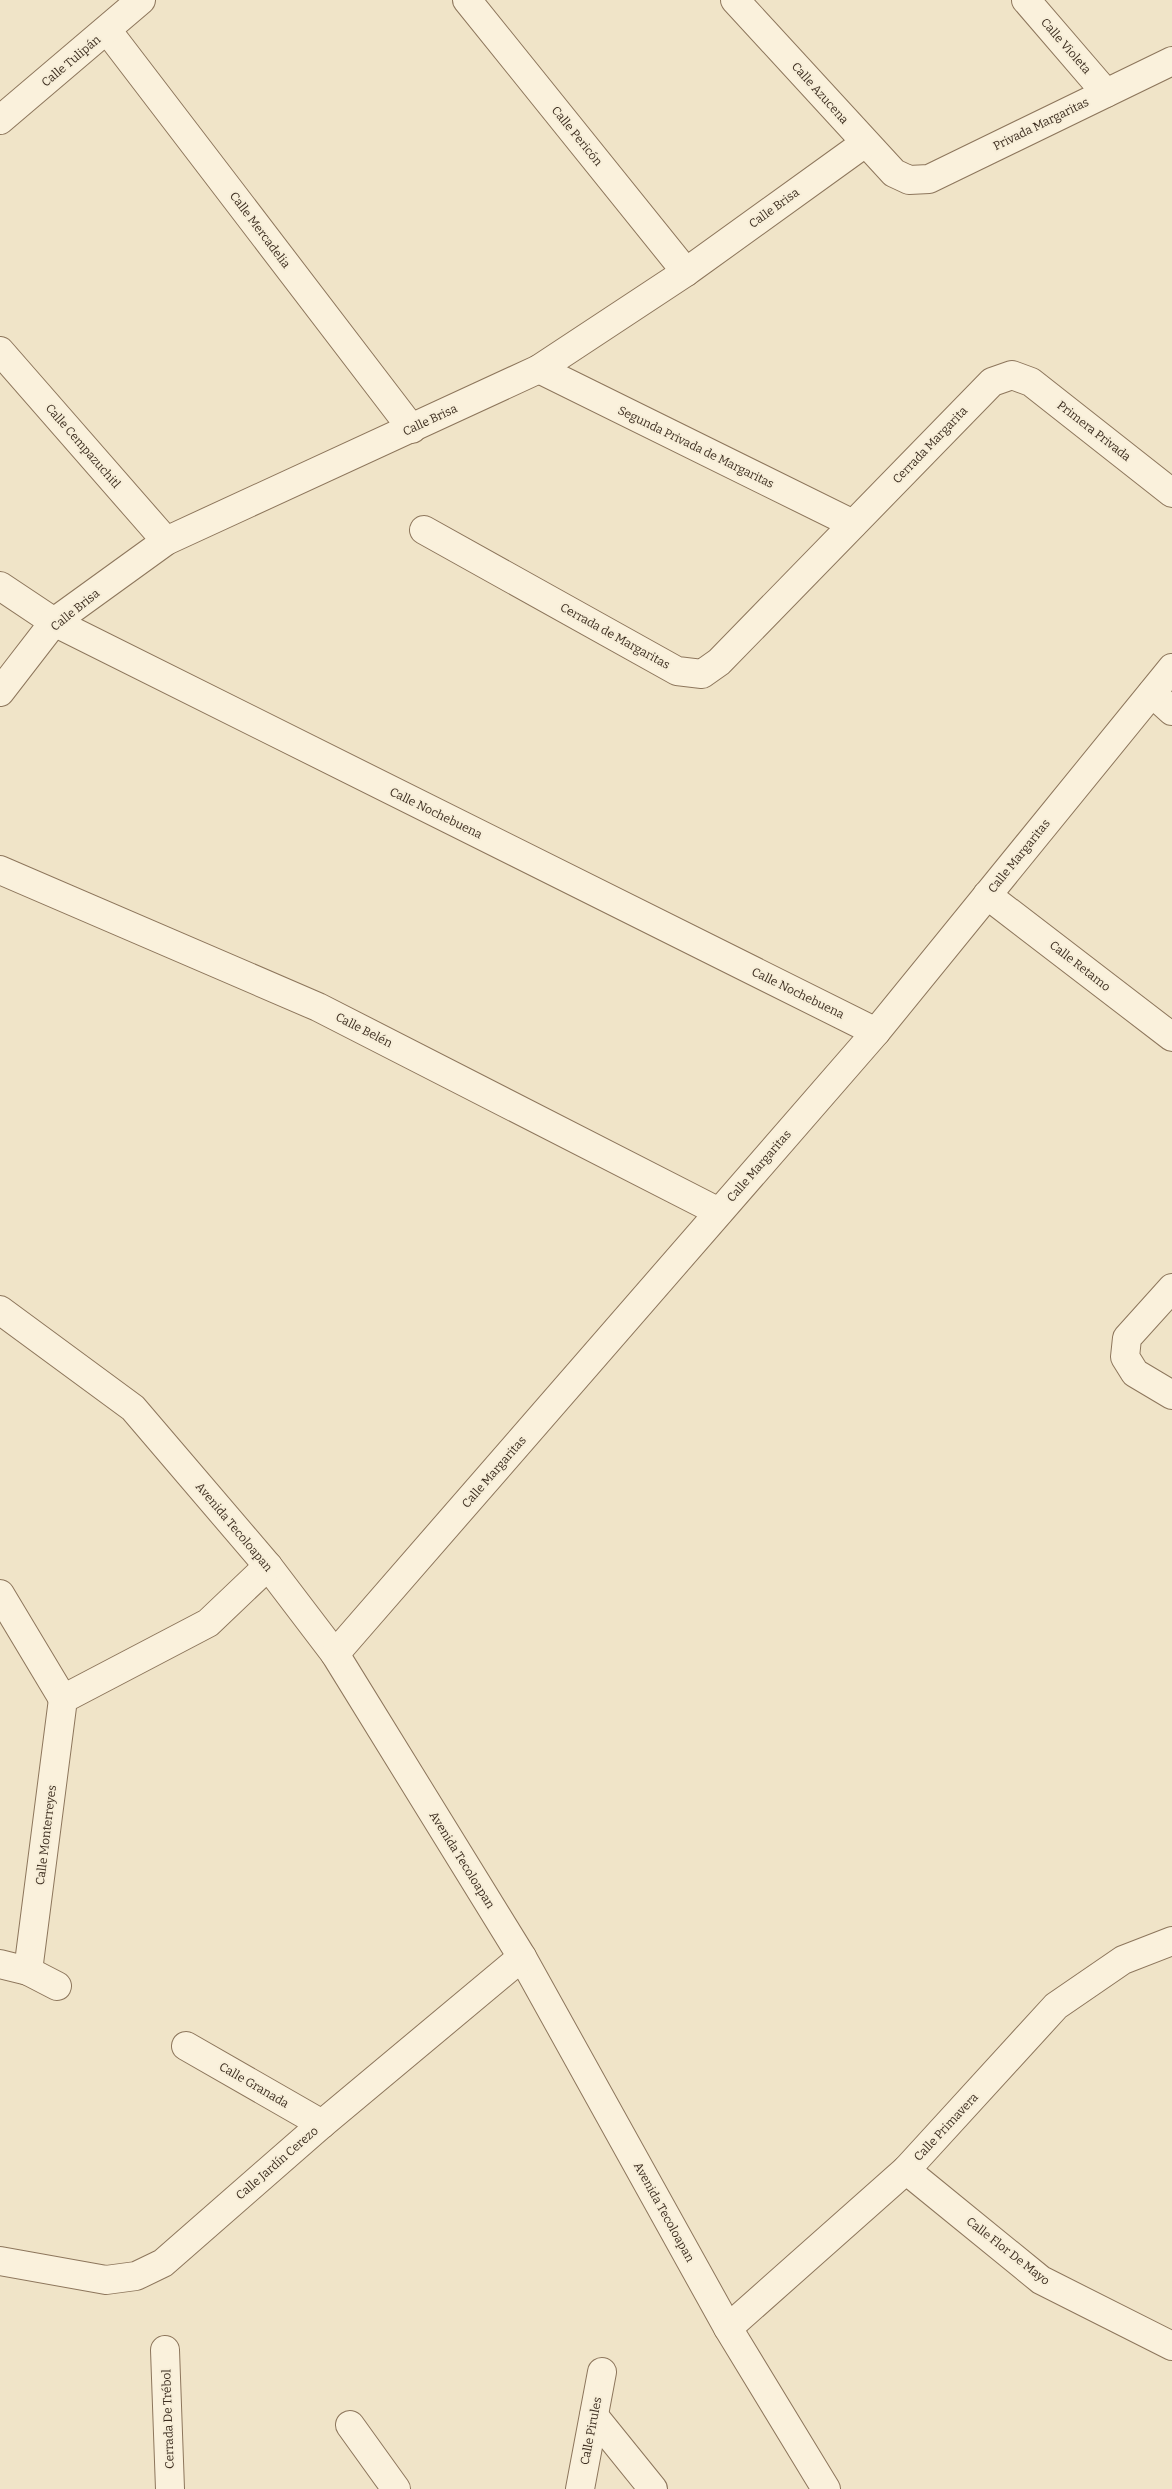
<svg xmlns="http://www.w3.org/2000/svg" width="1172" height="2489" font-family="Bitter,serif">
	<rect width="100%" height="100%" fill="#f0e4c8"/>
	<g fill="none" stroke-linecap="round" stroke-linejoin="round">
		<defs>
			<g id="minor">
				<polyline points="467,0 686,272"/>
				<polyline points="735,0 894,173 909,180 929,179 1172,61"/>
				<polyline points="1026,0 1106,93"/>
				<polyline points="107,30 412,429"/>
				<polyline points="0,120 141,0"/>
				<polyline points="0,351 166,541"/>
				<polyline points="539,369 853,524"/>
				<polyline points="424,530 677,671 702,674 719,662 992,382 1012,375 1031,382 1172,493"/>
				<polyline points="0,586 54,622 876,1032"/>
				<polyline points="0,692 54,622 166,541 539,369 686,272 865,143"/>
				<polyline points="1152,693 1172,711"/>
				<polyline points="0,870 318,1007 719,1212"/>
				<polyline points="987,895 1172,1037"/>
				<polyline points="1172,1288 1127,1338 1125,1357 1135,1373 1172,1395"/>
				<polyline points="0,1310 133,1408 268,1566 335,1654 522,1957 728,2328 826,2489"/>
				<polyline points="0,1594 63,1699"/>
				<polyline points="335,1654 876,1032 1172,668"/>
				<polyline points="0,1964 28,1971 57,1986"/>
				<polyline points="28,1971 63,1699 208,1623 268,1566"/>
				<polyline points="186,2046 322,2124"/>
				<polyline points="906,2170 1041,2280 1172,2346"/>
				<polyline points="0,2261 106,2280 136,2276 163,2263 322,2124 522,1957"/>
				<polyline points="728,2328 906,2170 1056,2006 1123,1960 1172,1941"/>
				<polyline points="165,2350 170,2489"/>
				<polyline points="594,2416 653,2489"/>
				<polyline points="350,2425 396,2489"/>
				<polyline points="580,2489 602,2372"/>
			</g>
		</defs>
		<use href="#minor" stroke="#8d765c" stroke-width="30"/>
		<use href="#minor" stroke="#faf1dc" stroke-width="28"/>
	</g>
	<g text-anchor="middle" stroke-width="4" stroke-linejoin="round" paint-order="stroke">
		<g font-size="12" fill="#3d2e20" stroke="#f7eed8">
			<text transform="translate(1066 46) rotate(49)" y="4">Calle Violeta</text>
			<text transform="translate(71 61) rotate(-40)" y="4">Calle Tulipán</text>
			<text transform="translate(820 93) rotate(48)" y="4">Calle Azucena</text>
			<text transform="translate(1041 124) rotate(-26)" y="4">Privada Margaritas</text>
			<text transform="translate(577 136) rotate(51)" y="4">Calle Pericón</text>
			<text transform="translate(774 208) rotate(-36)" y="4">Calle Brisa</text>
			<text transform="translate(260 230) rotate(53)" y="4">Calle Mercadelia</text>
			<text transform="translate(430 420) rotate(-25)" y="4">Calle Brisa</text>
			<text transform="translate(1094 431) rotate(38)" y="4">Primera Privada</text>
			<text transform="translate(930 445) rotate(-46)" y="4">Cerrada Margarita</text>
			<text transform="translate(83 446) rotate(49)" y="4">Calle Cempazuchitl</text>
			<text transform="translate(696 447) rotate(26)" y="4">Segunda Privada de Margaritas</text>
			<text transform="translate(75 610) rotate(-39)" y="4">Calle Brisa</text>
			<text transform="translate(615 636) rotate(29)" y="4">Cerrada de Margaritas</text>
			<text transform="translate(436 813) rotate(26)" y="4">Calle Nochebuena</text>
			<text transform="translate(1019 856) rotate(-51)" y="4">Calle Margaritas</text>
			<text transform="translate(1080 966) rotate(38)" y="4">Calle Retamo</text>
			<text transform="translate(798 993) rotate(26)" y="4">Calle Nochebuena</text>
			<text transform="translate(364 1030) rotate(27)" y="4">Calle Belén</text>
			<text transform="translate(759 1166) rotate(-49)" y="4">Calle Margaritas</text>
			<text transform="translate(494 1472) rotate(-49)" y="4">Calle Margaritas</text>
			<text transform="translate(234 1527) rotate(50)" y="4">Avenida Tecoloapan</text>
			<text transform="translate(46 1835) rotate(-83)" y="4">Calle Monterreyes</text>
			<text transform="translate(462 1860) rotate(58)" y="4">Avenida Tecoloapan</text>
			<text transform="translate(254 2085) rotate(30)" y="4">Calle Granada</text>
			<text transform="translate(946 2127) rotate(-47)" y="4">Calle Primavera</text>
			<text transform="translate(277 2163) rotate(-41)" y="4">Calle Jardín Cerezo</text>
			<text transform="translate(664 2212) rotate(61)" y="4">Avenida Tecoloapan</text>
			<text transform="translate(1008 2251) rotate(38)" y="4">Calle Flor De Mayo</text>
			<text transform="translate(168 2419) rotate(-92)" y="4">Cerrada De Trébol</text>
			<text transform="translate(591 2431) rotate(-79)" y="4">Calle Pirules</text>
		</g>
	</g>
</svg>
